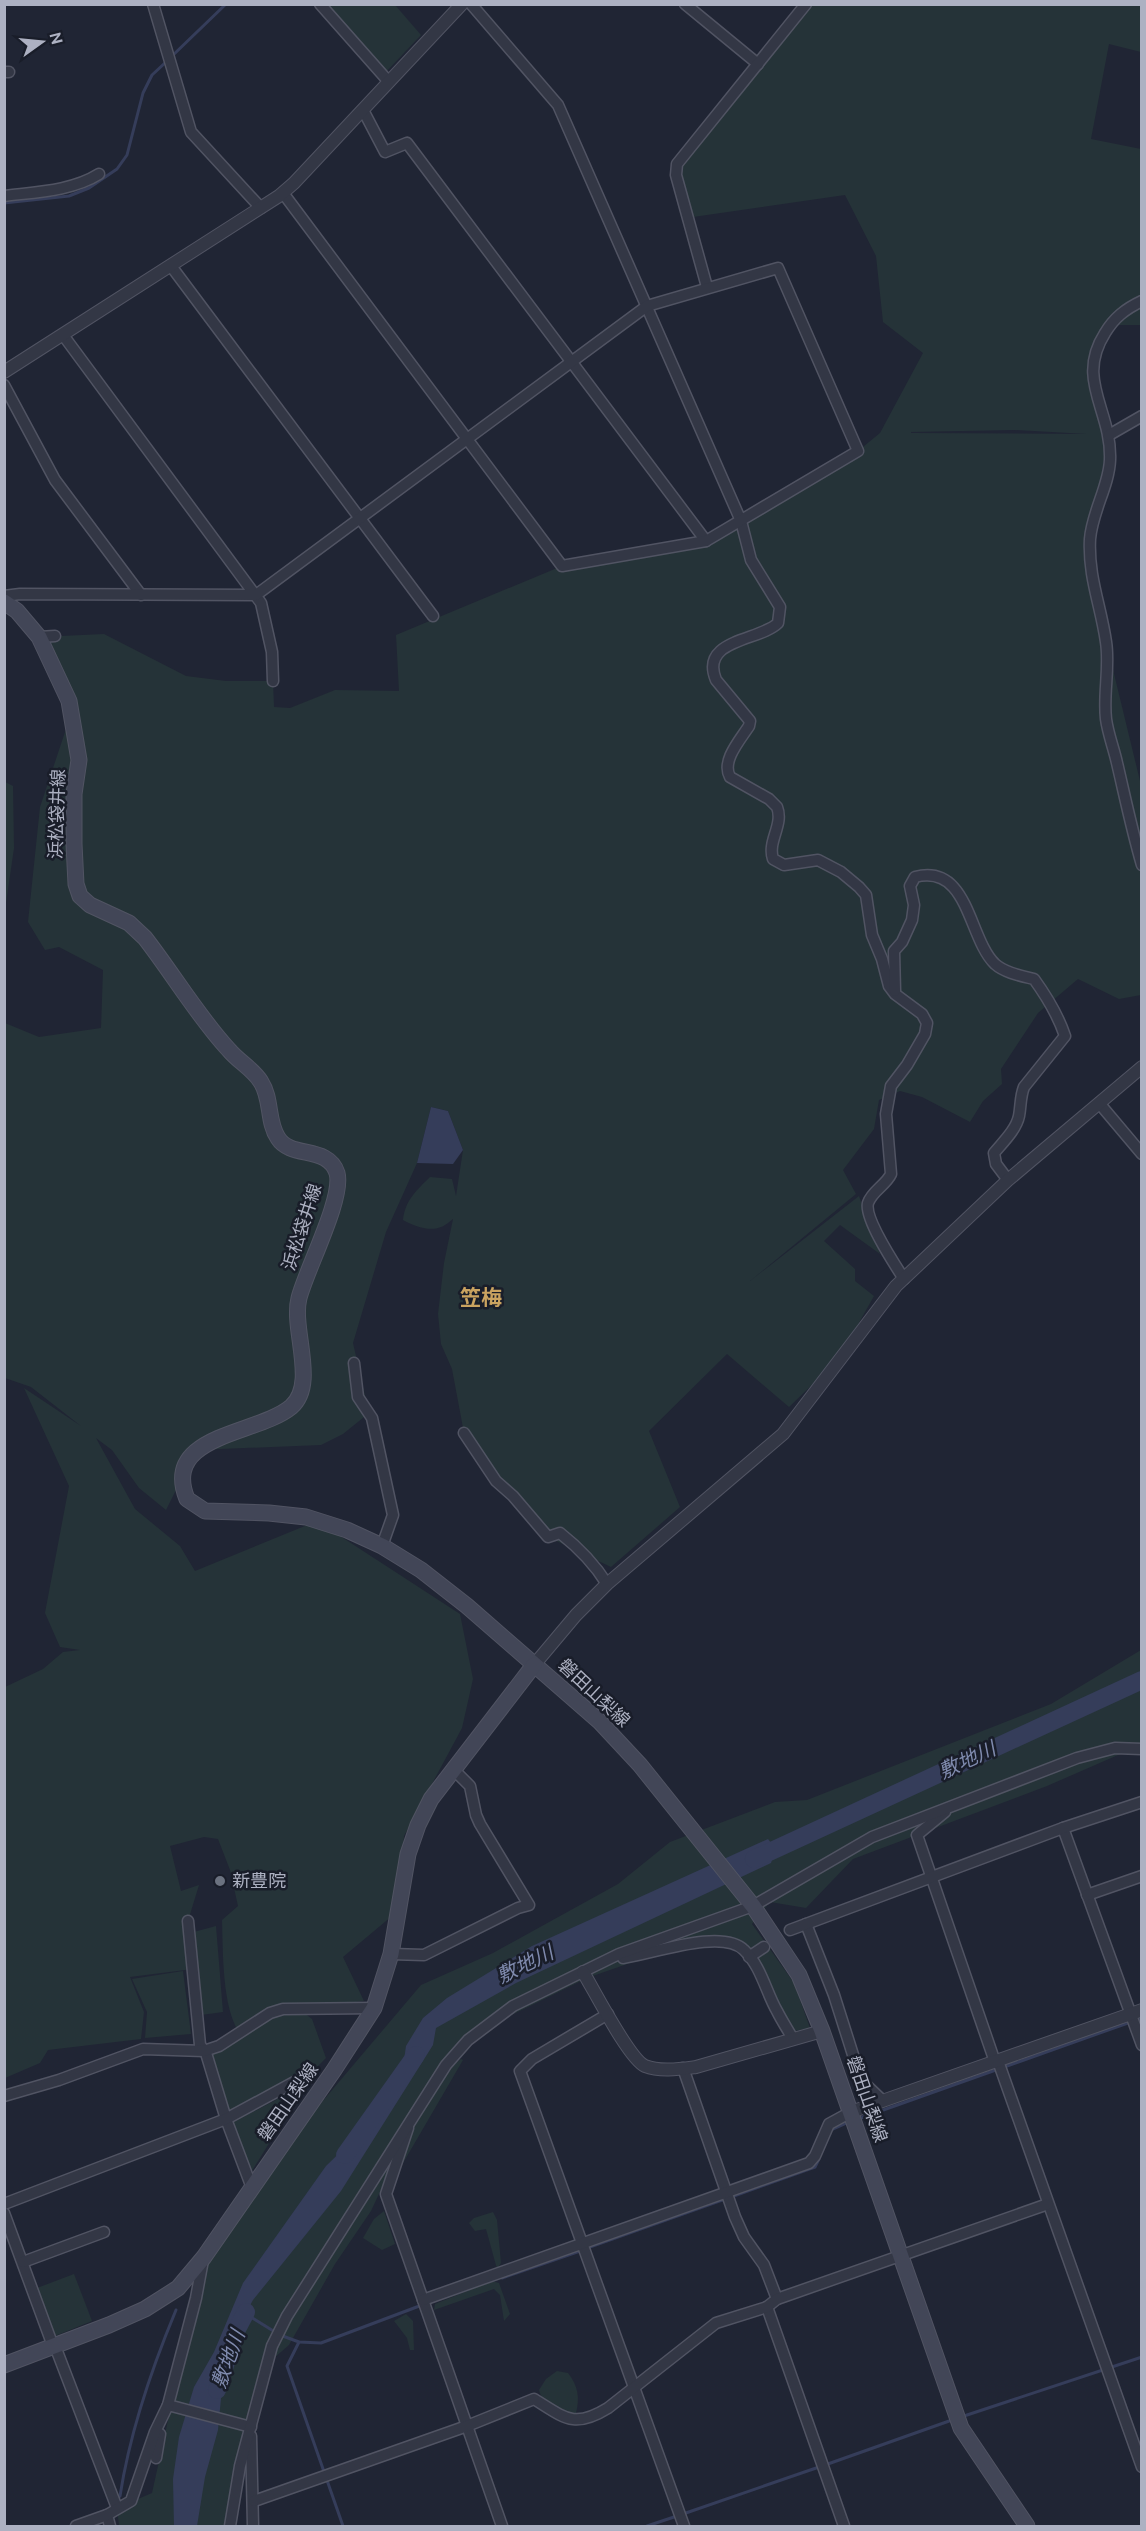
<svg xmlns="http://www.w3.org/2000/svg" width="1146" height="2531" font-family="Ubuntu,'Noto Sans JP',sans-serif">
	<rect width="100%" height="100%" fill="#202534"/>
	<g fill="#253338" fill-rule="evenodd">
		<polygon points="323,5 395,5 421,35 385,73"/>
		<path d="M806,5H1141V52L1109,44L1091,139L1141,149L1142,325H1110L1095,352L1109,435L1090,536L1100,616L1141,785V995L1119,999L1078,979L1038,1013L1001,1069L1002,1084L983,1101L970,1122L922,1097L900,1091L879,1100L874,1129L843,1170L856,1194L750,1281L859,1196L880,1254L840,1225L824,1241L855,1269V1281L874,1296L838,1360L789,1407L727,1354L649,1431L680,1507L611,1567L548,1537L464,1433L452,1369L441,1344L438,1314L444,1263L453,1219C450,1221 445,1226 441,1227C429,1232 414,1226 403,1220C405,1200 417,1190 430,1177L452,1179L456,1196L463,1150L448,1111L431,1107L417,1163L386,1232L353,1343L369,1413L343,1434L321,1445L196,1450L166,1510L139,1488L112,1450L96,1438L135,1509L180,1546L195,1571L317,1521L460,1614L473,1679L462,1728L404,1836L398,1911L343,1957L364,2001L299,2009L312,2019L326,2058L315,2069L229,2112L206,2053L239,2032C222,2007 223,1951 222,1920L238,1906L230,1870L218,1839L204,1837L170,1846L181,1891L199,1885L188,1921L190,1933L216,1926L223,2012L201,2015L193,1969L130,1977L144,2012L141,2039L48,2050L40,2063L5,2078V1687L43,1669L63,1652L80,1650L60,1647L45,1613L69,1486L24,1388L81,1426L31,1387L5,1378V1023L39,1037L101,1028L103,970L59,947L45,950L28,922L40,807L72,711L39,637L104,634L186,676L226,681H273L274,707L290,708L335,690L399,691L396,635L562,566L635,553L723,531L858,451L880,433L923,353L883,322L876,256L845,195L693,217L677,164ZM1014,430L1087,434L911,433V432Z"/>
		<polygon points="5,782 13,786 14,848 5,910"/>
		<polygon points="1141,1650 1141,1745 1047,1786 853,1859 806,1908 770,1902 752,1924 794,1983 810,2028 794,2031 740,1943 676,1947 587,1978 461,2040 395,2145 413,2125 447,2070 461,2059 463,2060 399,2170 401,2147 371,2211 335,2264 289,2345 274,2358 232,2526 119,2526 117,2508 152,2493 202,2266 267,2167 421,1985 493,1953 618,1884 670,1842 775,1802 807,1800 1051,1704"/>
		<polygon points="183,1971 191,2034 145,2038 147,2012 132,1979"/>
		<polygon points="306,2084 250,2174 232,2123"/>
		<polygon points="384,2211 395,2244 382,2250 363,2238 374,2219"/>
		<polygon points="493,2212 497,2220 501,2263 497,2269 486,2229 475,2231 469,2223 474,2218"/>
		<polygon points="74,2274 92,2321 55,2336 37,2288"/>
		<polygon points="492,2281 499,2283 510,2314 504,2321 500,2295 494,2289 434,2310 435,2304"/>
		<polygon points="406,2314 413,2321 414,2350 410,2350 407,2338 394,2321"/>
		<path d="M557,2371L568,2373C578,2386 580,2397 576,2413C561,2413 543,2406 539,2390L546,2379Z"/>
	</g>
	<g fill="#353d5a">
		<polygon points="431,1107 448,1111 463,1150 453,1164 417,1163"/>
		<polygon points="768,1839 776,1849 771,1863 516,1983 436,2028 433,2045 341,2191 253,2300 236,2331 224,2367 218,2430 205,2477 197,2526 174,2526 173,2479 179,2437 194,2387 214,2352 243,2283 326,2166 359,2134 402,2074 406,2046 423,2018 447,1998 532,1946"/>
	</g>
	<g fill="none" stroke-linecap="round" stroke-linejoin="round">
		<g stroke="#353d5a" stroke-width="3">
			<polyline points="171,57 226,4"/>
			<polyline points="4,203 69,196 89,188 117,169 127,155 143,93 152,75 166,62"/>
			<polyline points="858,2119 1142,2018"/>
			<polyline points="831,2130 849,2122"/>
			<polyline points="731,2197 815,2167 819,2159"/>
			<polyline points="587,2248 725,2199"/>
			<polyline points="502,2278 580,2251"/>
			<polyline points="246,2314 275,2332"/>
			<polyline points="280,2335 299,2342 321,2343 422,2305"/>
			<polyline points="299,2342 287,2366 343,2526"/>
			<polyline points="961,2417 1142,2357"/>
			<polyline points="825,2465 952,2420"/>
			<path d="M117,2499L120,2496C130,2431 151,2370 176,2310"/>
			<polyline points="683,2514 819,2467"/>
			<polyline points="647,2526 677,2516"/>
		</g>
		<g stroke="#353d5a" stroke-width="18">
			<polyline points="754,1859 1142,1680"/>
			<polyline points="345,2155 416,2055"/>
			<polyline points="217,2390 236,2331 246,2312"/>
		</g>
		<defs>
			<g id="minor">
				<polyline points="153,4 191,132 261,208"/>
				<polyline points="320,4 389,82"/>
				<path d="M471,4L558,105L741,521L751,560L780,607L778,623C760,641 699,639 716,680L750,721L749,726C740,740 721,761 730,777L769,799L777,807C784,825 767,841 773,859L784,865L818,860L841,872L859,887L866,895L872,935L882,959L889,986L895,994L922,1014L927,1023L925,1034L907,1065L891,1086L886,1114L891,1174C886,1185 872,1191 868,1203C864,1218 895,1265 904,1279"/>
				<polyline points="685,4 758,64"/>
				<polyline points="4,72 9,72"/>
				<polyline points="363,110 385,152 407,143 706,541"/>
				<path d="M4,196C36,192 72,191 99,174"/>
				<polyline points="171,266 433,616"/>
				<polyline points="707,287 676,175 677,164 806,4"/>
				<path d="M1142,301C1125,309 1114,318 1105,333C1075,380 1112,410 1110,460C1109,486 1092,512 1090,539C1088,577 1101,606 1106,642C1110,667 1103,694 1106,719C1108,734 1114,749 1117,763C1125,797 1132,831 1142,865"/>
				<polyline points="63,335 261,603 272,652 273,681"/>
				<polyline points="4,385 55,480 141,595"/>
				<polyline points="1109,435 1142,416"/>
				<polyline points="4,596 20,594 256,595 647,306 778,268 858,451 706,541 562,566 283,193"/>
				<polyline points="39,637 55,636"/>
				<path d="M895,991L894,951L902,942L912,920L914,905L910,886L915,877C969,863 968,938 995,964C1005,973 1022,976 1034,979C1047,997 1058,1015 1065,1036L1024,1087C1020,1097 1021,1106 1019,1116C1016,1130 1003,1142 994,1153L996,1164L1008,1180"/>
				<polyline points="1099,1103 1142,1154"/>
				<polyline points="354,1363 358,1397 372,1418 393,1515 382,1546"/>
				<path d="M464,1433L496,1481L513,1496L548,1537L560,1533C579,1548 594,1563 607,1584"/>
				<polyline points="945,1812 917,1835 995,2062"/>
				<polyline points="1063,1828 1142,2045"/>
				<polyline points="1087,1895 1142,1876"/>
				<polyline points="188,1921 200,2045 206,2053 226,2119 252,2188"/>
				<polyline points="806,1924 834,1995 861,2080 883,2101"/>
				<polyline points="790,1930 1063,1828 1142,1802"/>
				<polyline points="391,1954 424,1955 518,1908 529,1905 480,1824 476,1815 470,1786 454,1770"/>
				<polyline points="749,1957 764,1947"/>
				<path d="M623,1958C652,1954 722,1928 744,1950C761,1966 766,1992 777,2011C782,2021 788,2030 793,2039"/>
				<polyline points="608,2014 532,2059 520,2071 684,2526"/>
				<polyline points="998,2061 1142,2467"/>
				<polyline points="683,2068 735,2217 744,2237 764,2265 777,2299"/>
				<polyline points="4,2096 59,2080 143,2049 204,2051 219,2046 270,2013 283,2009 374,2008"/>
				<polyline points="408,2128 386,2194 502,2526"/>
				<polyline points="4,2204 226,2119 298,2080"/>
				<polyline points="4,2213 53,2346"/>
				<polyline points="23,2262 104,2232"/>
				<polyline points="423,2300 809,2163 815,2156 829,2124 851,2112"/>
				<polyline points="767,2307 844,2526"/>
				<polyline points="55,2346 117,2508"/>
				<polyline points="168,2405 251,2427"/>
				<polyline points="251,2436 253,2526"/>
				<polyline points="156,2458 160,2434"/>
				<path d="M254,2501L467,2426L534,2399C565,2418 574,2429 608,2408L716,2323L767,2307L777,2299L1048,2204"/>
				<polyline points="107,2515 110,2526"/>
				<polyline points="76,2526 107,2515 131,2501 155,2432 168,2405 196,2298 203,2260"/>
				<polyline points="230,2526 240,2466 272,2346 287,2316 446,2065 468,2040 513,2006 619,1954 753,1906 872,1837 1077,1758 1115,1748 1142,1749"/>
			</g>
			<g id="tertiary">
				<polyline points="4,372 279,196 294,183 462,4"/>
				<polyline points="534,1665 576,1615 607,1584 783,1434 896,1286 1008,1180 1142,1067"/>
				<path d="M583,1972C594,1990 629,2059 645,2066C660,2072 680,2069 696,2067L822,2031"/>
				<polyline points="851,2112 1142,2010"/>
			</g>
			<g id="secondary">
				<path d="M4,602L17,611L39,637L69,701L79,760L74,794V844L76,884L80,896L90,905L129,923L145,938C173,974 199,1018 229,1050C239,1062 253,1069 261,1082C272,1099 267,1122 278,1138C291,1159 328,1145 337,1173C344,1198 306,1270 299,1298C291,1329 318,1384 291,1407C257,1435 161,1434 187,1499L205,1511L269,1513L306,1517L347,1530L382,1546L421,1570L467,1606L599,1721L640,1765L753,1906L799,1975L822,2031L961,2428L1027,2526"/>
				<polyline points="4,2365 109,2325 145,2309 178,2288 204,2257 334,2070 374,2008 391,1954 408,1854 418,1825 431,1799 534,1665"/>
			</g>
		</defs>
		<use href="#minor" stroke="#515463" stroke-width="13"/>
		<use href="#tertiary" stroke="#515463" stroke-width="14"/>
		<use href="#secondary" stroke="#515463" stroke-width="17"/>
		<use href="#minor" stroke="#333745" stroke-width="10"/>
		<use href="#tertiary" stroke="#333745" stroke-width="12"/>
		<use href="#secondary" stroke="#424657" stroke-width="15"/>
	</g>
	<circle fill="#6b7280" stroke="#191d29" stroke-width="2" cx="220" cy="1881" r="6"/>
	<g text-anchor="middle" stroke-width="5" stroke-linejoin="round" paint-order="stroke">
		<g font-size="18" fill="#adb1c2" stroke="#191d29">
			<text transform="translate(57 814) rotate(-88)" y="6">浜松袋井線</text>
			<text transform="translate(302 1227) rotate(-72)" y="6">浜松袋井線</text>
			<text transform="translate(594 1693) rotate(43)" y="6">磐田山梨線</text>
			<text transform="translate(867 2099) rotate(71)" y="6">磐田山梨線</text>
			<text transform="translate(288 2102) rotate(-55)" y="6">磐田山梨線</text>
		</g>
		<g font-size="18" fill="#adb1c2" stroke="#191d29" text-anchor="start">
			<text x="232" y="1887">新豊院</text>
		</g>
		<g font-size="20" font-style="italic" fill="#7f8aad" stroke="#191d29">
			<text transform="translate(967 1760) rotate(-25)" y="7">敷地川</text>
			<text transform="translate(525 1964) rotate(-26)" y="7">敷地川</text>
			<text transform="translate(228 2359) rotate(-70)" y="7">敷地川</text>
		</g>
		<g font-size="21" font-weight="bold" fill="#caa360" stroke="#191d29">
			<text x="481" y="1305">笠梅</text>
		</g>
	</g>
	<rect width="1146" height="2531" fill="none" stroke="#adb1c2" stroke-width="12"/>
	<g transform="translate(42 42) rotate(75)" stroke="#191d29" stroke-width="4.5" paint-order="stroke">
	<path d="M0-4.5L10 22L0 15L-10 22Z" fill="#adb1c2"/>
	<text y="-9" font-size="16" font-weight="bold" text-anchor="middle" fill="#adb1c2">N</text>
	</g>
</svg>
